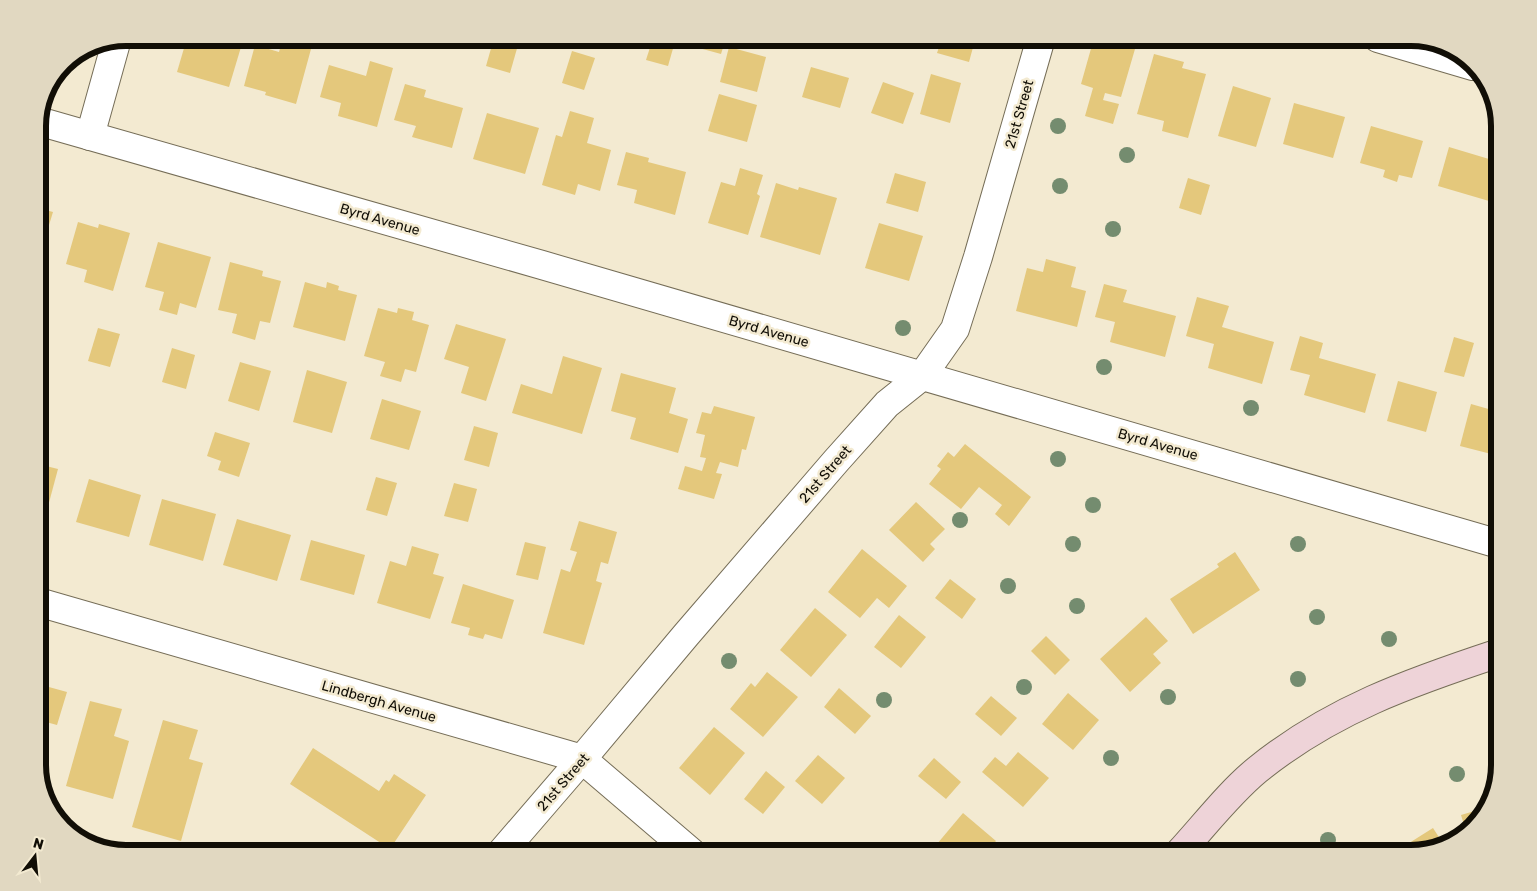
<svg xmlns="http://www.w3.org/2000/svg" width="1537" height="891" font-family="Rubik,sans-serif">
	<rect width="100%" height="100%" fill="#f3ead1"/>
	<g fill="#e4c87c">
		<polygon points="187,38 209,38 241,47 229,87 177,72"/>
		<polygon points="283,38 314,38 296,104 265,95 266,92 244,86 255,45 279,52"/>
		<polygon points="494,38 520,38 510,73 486,66"/>
		<polygon points="564,38 586,38 584,44"/>
		<polygon points="588,38 611,38 609,44"/>
		<polygon points="653,38 676,38 668,66 646,60"/>
		<polygon points="690,38 726,38 721,54 688,45"/>
		<polygon points="942,38 988,38 986,43 975,40 969,62 937,53"/>
		<polygon points="1094,38 1135,49 1121,97 1105,93 1103,100 1119,104 1113,124 1085,116 1093,88 1081,84"/>
		<polygon points="729,47 766,57 757,92 720,82"/>
		<polygon points="572,51 595,58 584,90 562,83"/>
		<polygon points="1154,54 1184,62 1182,68 1206,74 1188,138 1162,131 1164,121 1137,114"/>
		<polygon points="370,61 393,68 377,127 338,116 341,103 320,97 329,65 366,76"/>
		<polygon points="811,67 849,78 840,108 802,97"/>
		<polygon points="931,74 961,83 950,123 920,114"/>
		<polygon points="883,82 914,93 903,124 871,113"/>
		<polygon points="405,84 426,90 424,97 463,108 452,148 412,137 416,126 394,120"/>
		<polygon points="1233,86 1271,98 1256,147 1218,136"/>
		<polygon points="719,94 757,105 747,142 708,131"/>
		<polygon points="1294,103 1345,117 1333,158 1283,144"/>
		<polygon points="570,111 594,118 587,143 611,150 600,191 578,184 575,195 542,185 556,135 562,137"/>
		<polygon points="487,113 539,128 525,174 473,159"/>
		<polygon points="1371,126 1423,141 1412,178 1399,175 1397,182 1383,177 1385,170 1360,163"/>
		<polygon points="1449,147 1499,162 1499,179 1495,178 1489,201 1438,186"/>
		<polygon points="626,152 649,158 648,162 686,172 675,215 634,203 637,190 617,185"/>
		<polygon points="740,168 763,175 757,194 760,196 748,235 708,223 721,182 735,186"/>
		<polygon points="895,173 926,182 918,212 886,203"/>
		<polygon points="1188,178 1210,185 1201,215 1179,208"/>
		<polygon points="776,183 798,190 799,187 837,198 820,255 760,237"/>
		<polygon points="38,208 53,212 42,248 38,246"/>
		<polygon points="78,222 98,228 99,224 130,233 113,291 84,282 87,270 66,264"/>
		<polygon points="879,223 923,236 909,281 865,268"/>
		<polygon points="158,242 211,257 196,308 180,303 177,315 159,310 164,292 145,287"/>
		<polygon points="1046,259 1076,267 1071,287 1086,291 1077,327 1016,311 1027,268 1043,272"/>
		<polygon points="230,262 263,271 262,276 281,281 270,323 260,321 255,340 232,333 237,314 218,310"/>
		<polygon points="305,282 326,288 327,282 339,286 338,290 357,295 345,341 293,327"/>
		<polygon points="38,283 47,286 38,315"/>
		<polygon points="1104,284 1127,290 1123,302 1176,316 1165,357 1110,342 1115,322 1095,317"/>
		<polygon points="1197,297 1229,306 1222,327 1274,342 1262,384 1208,368 1214,344 1186,336"/>
		<polygon points="378,308 397,313 398,308 414,312 412,320 429,325 416,372 405,369 401,382 380,376 385,362 364,356"/>
		<polygon points="456,324 506,339 486,401 461,393 469,367 444,359"/>
		<polygon points="98,328 120,334 110,367 88,361"/>
		<polygon points="1300,336 1323,343 1319,358 1376,374 1365,413 1304,395 1310,375 1290,370"/>
		<polygon points="1454,337 1474,343 1464,377 1444,372"/>
		<polygon points="172,348 195,355 186,389 162,382"/>
		<polygon points="563,356 602,368 582,434 512,413 521,384 552,394"/>
		<polygon points="240,362 271,371 259,411 228,401"/>
		<polygon points="307,370 347,382 332,433 293,422"/>
		<polygon points="621,373 676,388 669,413 688,419 678,453 630,439 636,418 611,411"/>
		<polygon points="1398,381 1437,392 1426,432 1387,421"/>
		<polygon points="382,399 421,411 409,450 370,439"/>
		<polygon points="1471,404 1499,412 1499,456 1460,446"/>
		<polygon points="714,406 755,417 746,450 742,449 738,467 720,462 716,473 722,474 714,499 678,489 685,466 702,471 706,458 700,457 705,435 696,433 702,412 711,414"/>
		<polygon points="474,426 498,433 489,467 464,460"/>
		<polygon points="215,432 250,443 239,477 218,470 221,461 207,456"/>
		<polygon points="965,444 1031,497 1009,526 995,514 1002,505 979,487 961,509 929,484 941,469 937,466 948,452 954,457"/>
		<polygon points="38,464 58,469 47,510 38,508"/>
		<polygon points="376,477 397,483 387,516 366,510"/>
		<polygon points="89,479 141,495 129,537 76,522"/>
		<polygon points="454,483 477,489 468,522 444,516"/>
		<polygon points="162,499 216,514 203,561 149,545"/>
		<polygon points="916,502 945,529 930,544 935,549 923,562 889,530"/>
		<polygon points="237,519 291,535 277,581 223,565"/>
		<polygon points="579,521 617,532 608,564 601,562 596,581 602,583 584,645 543,633 561,569 570,572 577,552 570,550"/>
		<polygon points="311,540 365,555 354,595 300,580"/>
		<polygon points="525,542 546,547 538,580 516,575"/>
		<polygon points="412,546 439,554 433,574 444,577 430,619 377,603 390,561 406,566"/>
		<polygon points="862,549 907,586 889,608 877,598 860,618 828,592"/>
		<polygon points="1235,552 1260,590 1193,634 1170,599 1219,567 1217,564"/>
		<polygon points="950,579 976,599 962,619 935,598"/>
		<polygon points="463,584 514,600 502,639 485,634 483,639 468,635 470,628 451,623"/>
		<polygon points="815,608 847,635 811,677 780,650"/>
		<polygon points="899,615 926,637 901,668 874,647"/>
		<polygon points="1146,617 1168,641 1153,654 1161,663 1130,692 1100,659"/>
		<polygon points="1046,636 1070,660 1055,675 1031,651"/>
		<polygon points="767,672 798,697 763,737 730,709 751,683 755,687"/>
		<polygon points="38,684 67,692 57,725 46,722 38,750"/>
		<polygon points="839,688 871,716 855,734 824,707"/>
		<polygon points="1068,693 1099,720 1073,750 1042,724"/>
		<polygon points="991,696 1017,718 1001,736 975,714"/>
		<polygon points="90,701 122,709 114,736 129,741 113,799 66,786"/>
		<polygon points="163,720 198,730 189,759 203,763 181,841 132,827"/>
		<polygon points="714,727 745,753 710,795 679,768"/>
		<polygon points="313,748 379,791 386,780 389,782 394,774 426,795 390,849 290,784"/>
		<polygon points="1018,752 1049,778 1023,807 982,772 995,757 1006,766"/>
		<polygon points="818,755 845,778 822,804 795,781"/>
		<polygon points="934,758 961,782 946,799 918,776"/>
		<polygon points="766,771 785,787 763,814 744,799"/>
		<polygon points="1488,807 1488,809 1466,831 1461,815"/>
		<polygon points="963,813 996,841 986,853 948,853 937,844"/>
		<polygon points="1433,828 1444,845 1411,853 1396,853 1399,852 1398,850"/>
		<polygon points="859,842 873,853 848,853"/>
		<polygon points="327,844 338,853 319,853"/>
	</g>
	<g fill="none" stroke-linecap="round" stroke-linejoin="round">
		<defs>
			<g id="street">
				<polyline points="1378,38 1473,66"/>
				<polyline points="38,121 542,265 1499,544"/>
				<polyline points="90,136 117,39"/>
				<polyline points="38,602 582,759 692,853"/>
				<polyline points="501,853 582,759 686,635 836,461 887,404 922,376 955,329 978,257 1041,38"/>
			</g>
			<path id="secondary" d="M1179,853C1204,826 1228,794 1257,770C1331,710 1411,682 1499,653"/>
		</defs>
		<use href="#street" stroke="#756d57" stroke-width="30"/>
		<use href="#secondary" stroke="#756d57" stroke-width="30"/>
		<use href="#street" stroke="#fff" stroke-width="28"/>
		<use href="#secondary" stroke="#eed3d8" stroke-width="28"/>
	</g>
	<g fill="#748c6f">
		<circle cx="1058" cy="126" r="8"/>
		<circle cx="1127" cy="155" r="8"/>
		<circle cx="1060" cy="186" r="8"/>
		<circle cx="1113" cy="229" r="8"/>
		<circle cx="903" cy="328" r="8"/>
		<circle cx="1104" cy="367" r="8"/>
		<circle cx="1251" cy="408" r="8"/>
		<circle cx="1058" cy="459" r="8"/>
		<circle cx="1093" cy="505" r="8"/>
		<circle cx="960" cy="520" r="8"/>
		<circle cx="1073" cy="544" r="8"/>
		<circle cx="1298" cy="544" r="8"/>
		<circle cx="1008" cy="586" r="8"/>
		<circle cx="1077" cy="606" r="8"/>
		<circle cx="1317" cy="617" r="8"/>
		<circle cx="1389" cy="639" r="8"/>
		<circle cx="729" cy="661" r="8"/>
		<circle cx="1298" cy="679" r="8"/>
		<circle cx="1024" cy="687" r="8"/>
		<circle cx="1168" cy="697" r="8"/>
		<circle cx="884" cy="700" r="8"/>
		<circle cx="1111" cy="758" r="8"/>
		<circle cx="1457" cy="774" r="8"/>
		<circle cx="1328" cy="840" r="8"/>
	</g>
	<g text-anchor="middle" stroke-width="5" stroke-linejoin="round" paint-order="stroke">
		<g font-size="14" fill="#110e06" stroke="#f3ead1">
			<text transform="translate(1019 114) rotate(-74)" y="5">21st Street</text>
			<text transform="translate(380 219) rotate(16)" y="5">Byrd Avenue</text>
			<text transform="translate(769 331) rotate(16)" y="5">Byrd Avenue</text>
			<text transform="translate(1158 444) rotate(16)" y="5">Byrd Avenue</text>
			<text transform="translate(825 474) rotate(-49)" y="5">21st Street</text>
			<text transform="translate(379 701) rotate(16)" y="5">Lindbergh Avenue</text>
			<text transform="translate(563 782) rotate(-49)" y="5">21st Street</text>
		</g>
	</g>
	<path d="M0 0H1537V891H0ZM126 46H1411A80 80 0 0 1 1491 126V765A80 80 0 0 1 1411 845H126A80 80 0 0 1 46 765V126A80 80 0 0 1 126 46Z" fill="#e1d8c1" fill-rule="evenodd"/>
	<path fill="none" stroke="#110e06" stroke-width="6" d="M126 46H1411A80 80 0 0 1 1491 126V765A80 80 0 0 1 1411 845H126A80 80 0 0 1 46 765V126A80 80 0 0 1 126 46Z"/>
	<g transform="translate(35 856) rotate(16)" stroke="#f3ead1" stroke-width="4" paint-order="stroke">
	<path d="M0-4L9 19L0 12L-9 19Z" fill="#110e06"/>
	<text y="-8" font-size="14" font-weight="bold" text-anchor="middle" fill="#110e06">N</text>
	</g>
</svg>
